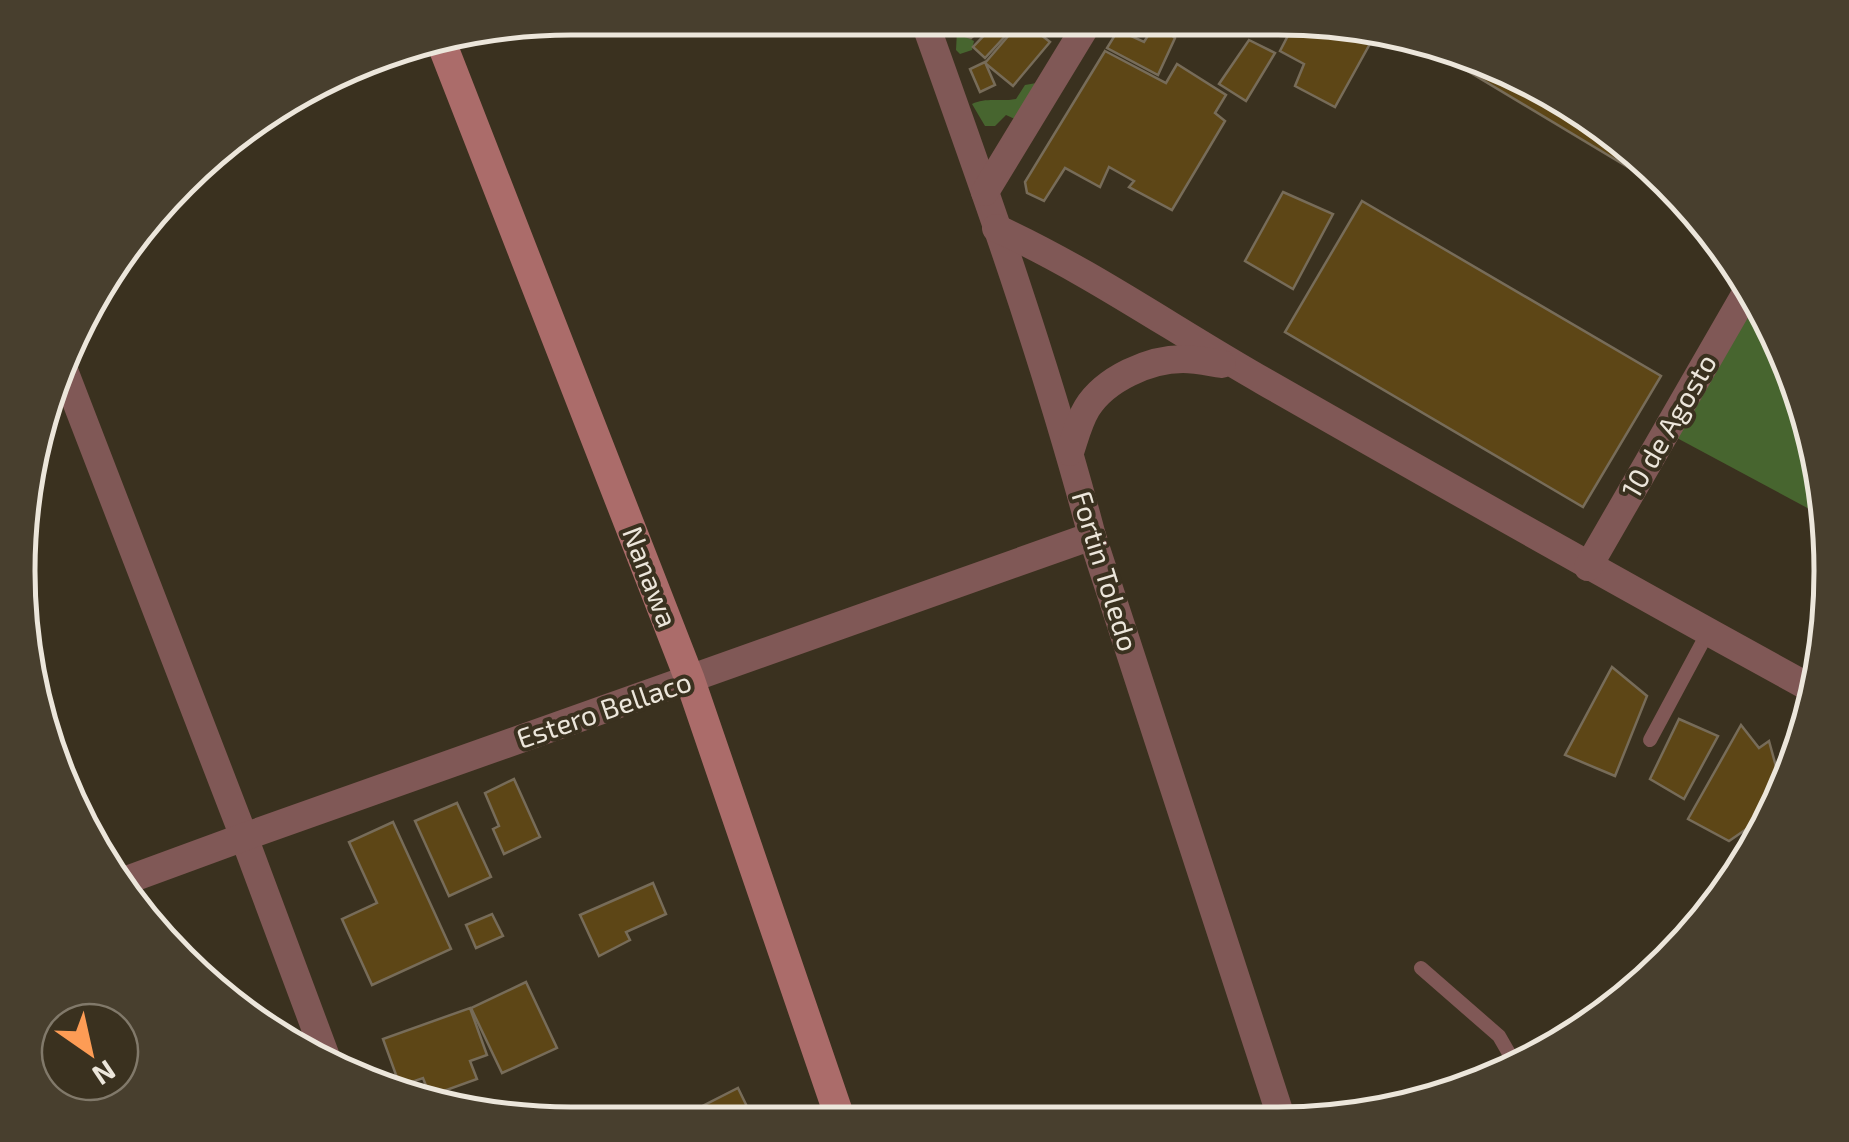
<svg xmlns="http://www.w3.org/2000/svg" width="1849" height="1142" font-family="'Exo 2',sans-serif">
	<rect width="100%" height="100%" fill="#3a311f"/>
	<g fill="#47652f">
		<polygon points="947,20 959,20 962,35 974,41 972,50 960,54 956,50 957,31 948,27"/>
		<path d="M1048,81L1017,120L1006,115L995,126H985L972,104C986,97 1000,102 1016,99L1025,85Z"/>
		<polygon points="1758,295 1827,499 1826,518 1677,438"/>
	</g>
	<g fill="#5d4616" stroke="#776c59" stroke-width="2.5">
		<polygon points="961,20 991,20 971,38 963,35"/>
		<polygon points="1022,20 1050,42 1013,86 985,63"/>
		<polygon points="997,22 1008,33 985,58 973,47"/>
		<polygon points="1295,22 1350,22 1377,31 1335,107 1295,86 1304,64 1280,51"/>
		<polygon points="1156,23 1175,38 1158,75 1107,48 1118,30 1144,42"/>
		<polygon points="1385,32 1427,43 1421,52"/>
		<polygon points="1249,40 1275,53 1246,101 1219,84"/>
		<polygon points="1433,45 1489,59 1615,132 1666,190 1431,49"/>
		<polygon points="1105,51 1166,83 1177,64 1226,95 1215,113 1225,121 1172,210 1129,187 1134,181 1109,167 1100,187 1065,168 1044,201 1027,193 1025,182"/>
		<polygon points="985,62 995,85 980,92 970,69"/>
		<polygon points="1283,192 1333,214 1293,289 1245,261"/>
		<polygon points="1362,201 1661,376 1583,507 1285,332"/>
		<polygon points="1612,667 1647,696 1615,776 1565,755"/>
		<polygon points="1679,719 1718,736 1684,799 1650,779"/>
		<polygon points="1741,725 1759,748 1769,741 1780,781 1761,819 1729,841 1688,819"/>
		<polygon points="1803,725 1807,727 1785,771 1778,768"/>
		<polygon points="514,779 540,837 504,854 493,829 499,826 485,793"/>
		<polygon points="457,803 491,877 449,896 415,821"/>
		<polygon points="393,822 451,949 372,985 342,919 377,903 349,842"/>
		<polygon points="653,883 666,914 626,932 630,940 599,956 580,915"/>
		<polygon points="492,914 503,936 476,948 466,925"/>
		<polygon points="526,982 557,1048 502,1073 471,1008"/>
		<polygon points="470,1008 487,1055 470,1061 477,1079 430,1096 423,1078 400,1086 383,1039"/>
		<polygon points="738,1088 754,1121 682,1121 681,1117"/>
	</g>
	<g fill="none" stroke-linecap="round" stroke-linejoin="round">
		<g stroke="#805856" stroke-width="14">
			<polyline points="1650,740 1708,632"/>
			<polyline points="1421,968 1499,1036 1518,1069"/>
		</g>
		<g stroke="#805856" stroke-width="28">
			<path d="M924,20C985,190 1046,361 1092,536L1283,1123"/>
			<polyline points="985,192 1089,21"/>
			<path d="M996,228C1090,271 1175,331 1265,382C1447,486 1630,589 1814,690"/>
			<polyline points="62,365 244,837 329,1065"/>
			<path d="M1070,452C1075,437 1079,421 1087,408C1105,379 1149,359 1183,359C1196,359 1209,362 1222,364"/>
			<polyline points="1588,567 1750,286"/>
			<polyline points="116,884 244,837 1092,536"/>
		</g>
		<polyline stroke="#ab6c6a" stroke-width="30" points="440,39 690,680 841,1121"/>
	</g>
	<g text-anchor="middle" stroke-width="8" stroke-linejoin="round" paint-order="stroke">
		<g font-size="28" fill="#ece6db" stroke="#3a311f">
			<text transform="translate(1669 426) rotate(-60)" y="10">10 de Agosto</text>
			<text transform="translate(1105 571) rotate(73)" y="10">Fortin Toledo</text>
			<text transform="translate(650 577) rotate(69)" y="10">Nanawa</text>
			<text transform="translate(604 710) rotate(-19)" y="10">Estero Bellaco</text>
		</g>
	</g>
	<path d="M0 0H1849V1142H0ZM571 35H1278A536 536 0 0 1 1814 571V571A536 536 0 0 1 1278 1107H571A536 536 0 0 1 35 571V571A536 536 0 0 1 571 35Z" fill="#483f2e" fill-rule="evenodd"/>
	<path fill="none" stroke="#ece6db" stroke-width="5" d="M571 35H1278A536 536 0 0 1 1814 571V571A536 536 0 0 1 1278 1107H571A536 536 0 0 1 35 571V571A536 536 0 0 1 571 35Z"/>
	<g transform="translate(90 1052) rotate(146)"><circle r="48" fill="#3a311f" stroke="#81796a" stroke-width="2.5"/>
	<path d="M0-8L18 38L0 25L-18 38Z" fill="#fd9c55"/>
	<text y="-15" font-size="28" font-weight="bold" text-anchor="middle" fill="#ece6db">N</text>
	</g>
</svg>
